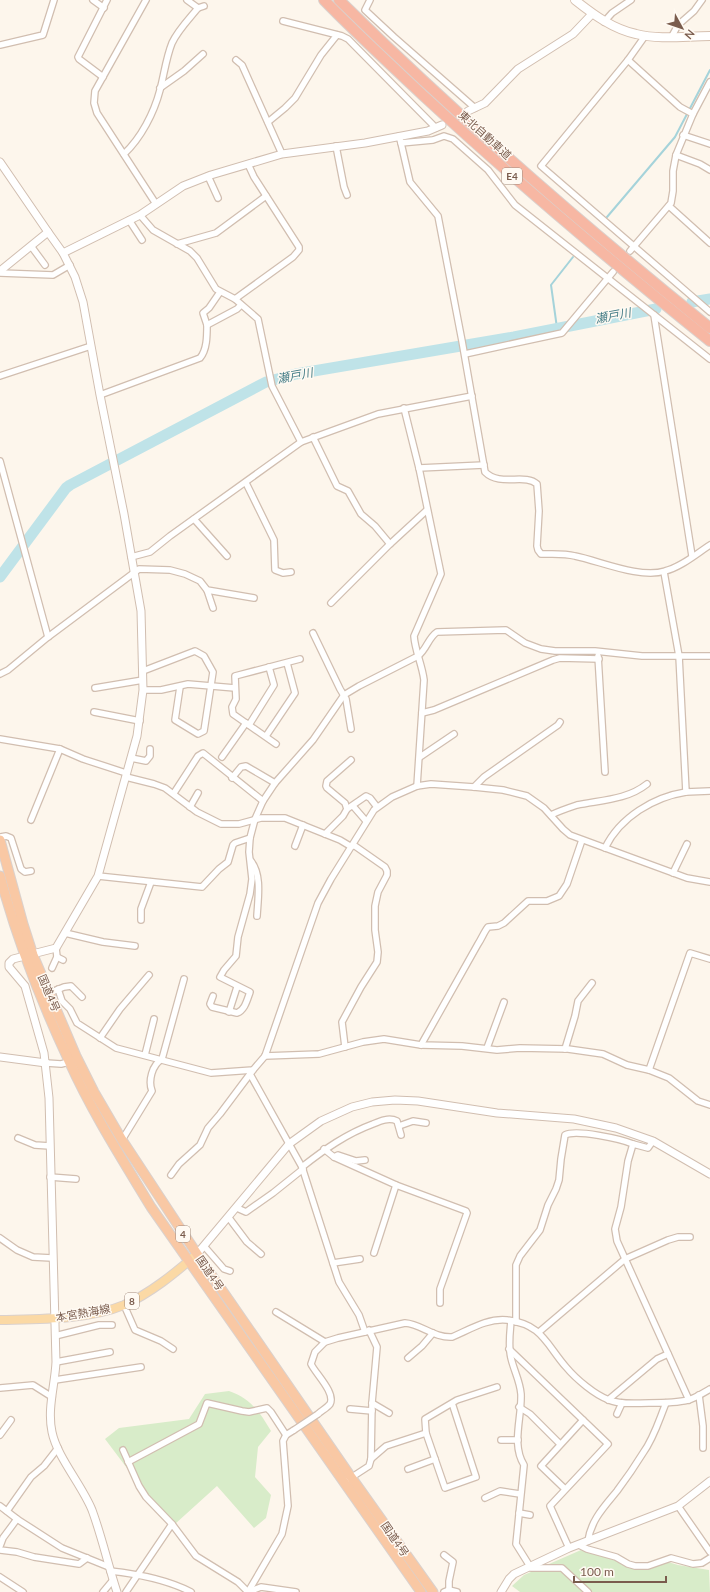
<svg xmlns="http://www.w3.org/2000/svg" width="710" height="1592" font-family="Lato,'Noto Sans JP',sans-serif">
	<rect width="100%" height="100%" fill="#fdf6ec"/>
	<g fill="#d8ecc9">
		<path d="M229,1391C251,1399 259,1411 271,1431L258,1447L255,1477L271,1495L266,1518L254,1528L217,1486L175,1524L145,1492L105,1439L119,1428L189,1419L205,1394Z"/>
		<polygon points="581,1550 614,1559 628,1568 643,1569 668,1562 678,1565 709,1570 710,1592 520,1592 512,1586 524,1575"/>
	</g>
	<g fill="none" stroke-linecap="round" stroke-linejoin="round">
		<g stroke="#a5d3da" stroke-width="2">
			<polyline points="607,217 675,137 710,70"/>
			<polyline points="557,328 551,285 573,257"/>
		</g>
		<g stroke="#bfe3e8" stroke-width="11">
			<polyline points="692,302 710,299"/>
			<polyline points="0,577 66,488 70,485 266,382 296,374 514,337 656,309"/>
		</g>
		<defs>
			<g id="minor">
				<polyline points="93,0 104,8"/>
				<polyline points="146,0 95,91 94,103 97,113 156,204"/>
				<polyline points="187,0 198,8 204,6"/>
				<polyline points="370,0 365,10 394,37 475,108"/>
				<polyline points="283,21 342,36 348,39 436,128"/>
				<polyline points="604,22 612,13 631,0"/>
				<polyline points="645,36 628,60 541,166 710,312"/>
				<polyline points="672,36 678,25 694,11 702,0"/>
				<polyline points="0,45 43,35 54,0"/>
				<polyline points="236,60 242,65 282,154"/>
				<polyline points="628,60 680,107 693,114"/>
				<polyline points="103,77 79,59 78,57 107,0"/>
				<polyline points="160,88 184,71 203,54"/>
				<polyline points="268,122 285,108 295,98 321,55 337,35"/>
				<polyline points="683,135 710,144"/>
				<path d="M399,136L401,143L410,182L438,216L462,341L485,472C500,487 525,473 537,484L539,511L537,546L538,550L541,554C553,554 564,553 575,556C600,561 640,579 665,571C681,567 696,554 710,545"/>
				<polyline points="401,143 433,140 444,136 453,139 488,170 515,205 710,359"/>
				<polyline points="336,146 344,187 347,195"/>
				<path d="M124,154C141,138 154,113 160,90C164,75 166,58 172,43C178,30 189,19 198,8"/>
				<polyline points="676,155 700,164 710,170"/>
				<polyline points="208,176 218,198"/>
				<polyline points="669,206 710,243"/>
				<polyline points="140,215 153,230 190,251 197,258 216,289 235,299 258,319 272,386 301,442"/>
				<polyline points="129,220 142,240"/>
				<polyline points="177,244 216,233 266,196"/>
				<polyline points="31,246 45,265"/>
				<polyline points="630,251 671,203 673,191 673,171 676,155 693,114 710,82"/>
				<polyline points="0,273 53,275 70,265"/>
				<polyline points="235,299 293,257 299,250 299,247 254,177 248,164"/>
				<polyline points="654,315 692,556"/>
				<polyline points="207,325 203,313 209,308 220,292"/>
				<polyline points="465,354 562,333 613,272"/>
				<polyline points="0,376 91,346"/>
				<path d="M100,395L200,358C207,350 207,336 207,325L237,309L241,305"/>
				<path d="M404,408L419,468L441,574L414,636C415,651 422,664 424,680L417,786"/>
				<polyline points="313,437 337,486 348,491 361,514 375,526 390,544"/>
				<polyline points="0,461 48,637"/>
				<polyline points="419,468 484,465"/>
				<polyline points="246,483 274,540 275,570 283,573 291,572"/>
				<polyline points="194,519 227,556"/>
				<polyline points="131,557 150,552 170,536 301,442 378,414 472,396"/>
				<polyline points="664,572 679,656 686,792 710,791"/>
				<polyline points="207,590 213,608"/>
				<polyline points="331,603 389,545 427,510"/>
				<polyline points="313,633 340,689 346,699 351,729"/>
				<polyline points="598,656 605,772"/>
				<polyline points="143,671 195,651 204,656 213,672 204,731 198,734 175,720 180,687"/>
				<polyline points="0,674 8,670 48,637 139,569 170,570 185,574 200,581 207,590 254,598"/>
				<polyline points="95,688 143,680"/>
				<polyline points="143,690 161,690 188,684 235,688"/>
				<polyline points="94,712 140,721"/>
				<polyline points="422,713 434,710 553,660 560,658 599,659"/>
				<polyline points="249,725 274,685 269,667"/>
				<polyline points="266,736 295,693 287,663"/>
				<polyline points="0,739 60,749 83,759 126,773"/>
				<polyline points="276,744 233,714 232,707 236,699 235,676 300,659"/>
				<polyline points="222,757 246,723"/>
				<polyline points="420,757 454,734"/>
				<polyline points="131,758 146,761 150,756 150,749"/>
				<polyline points="126,777 154,784 165,788 197,812 221,824 239,824 261,818 285,818 340,840 350,846 355,846 385,867 387,871 387,875 378,892 375,906 375,930 378,952 377,962 361,987 342,1022 345,1047"/>
				<polyline points="232,778 241,767 246,766 275,783"/>
				<polyline points="474,787 484,777 558,725 560,722"/>
				<polyline points="174,793 198,756 203,753 263,801"/>
				<polyline points="353,806 366,821"/>
				<polyline points="190,807 198,793"/>
				<polyline points="347,809 366,796 370,798 377,807"/>
				<path d="M551,815C559,811 568,808 577,805C601,800 627,800 647,784"/>
				<polyline points="31,820 60,749"/>
				<polyline points="325,834 343,816 347,809 345,803 327,788 326,786 327,781 351,760"/>
				<polyline points="0,837 6,836 11,838 21,869 25,872 31,871"/>
				<polyline points="295,846 303,825"/>
				<path d="M605,848C620,817 654,797 686,792"/>
				<path d="M251,861C262,875 258,898 257,916"/>
				<polyline points="673,873 687,844"/>
				<path d="M98,876L202,887L219,869L228,862L233,845L235,843L250,838L255,819L263,801L275,783L313,740L344,695L359,686L418,656C427,649 428,638 437,632L506,630L525,643L541,649L555,651H595L642,656H710"/>
				<polyline points="141,920 141,909 151,882"/>
				<polyline points="65,933 103,942 135,946"/>
				<polyline points="57,957 63,960"/>
				<polyline points="52,968 57,957 56,948"/>
				<polyline points="58,989 62,1001 70,1009 77,1023 116,1048 211,1073 253,1070 265,1056 318,903 331,879 374,810 392,797 417,786 431,784 474,787 503,790 527,796 544,808 563,829 570,835 687,878 710,882"/>
				<polyline points="49,993 64,987 71,986 82,997"/>
				<path d="M213,996L210,1004L212,1007L237,1013C245,1010 247,1000 250,992L220,977L224,970L236,956L238,937L250,894L252,879L249,852L250,838"/>
				<polyline points="229,1012 237,987"/>
				<polyline points="100,1038 120,1009 149,975"/>
				<path d="M421,1045L478,944C482,938 484,932 488,927L498,926L504,923L528,901H547L559,896L567,884L582,840"/>
				<polyline points="487,1048 504,1002"/>
				<polyline points="565,1049 575,1016 578,1001 592,983"/>
				<polyline points="145,1055 154,1019"/>
				<polyline points="265,1056 319,1054 363,1042 384,1039 421,1045 462,1046 497,1050 520,1048 568,1049 603,1054 627,1065 649,1070 669,1078 698,1101 710,1105"/>
				<polyline points="46,1063 61,1064 69,1062"/>
				<polyline points="253,1070 250,1074 302,1167 339,1282 359,1315 365,1332"/>
				<polyline points="649,1070 690,953 710,959"/>
				<polyline points="399,1126 413,1121 426,1123"/>
				<polyline points="18,1138 35,1145 50,1146"/>
				<path d="M122,1140L152,1091C148,1081 152,1065 162,1059L184,979"/>
				<polyline points="653,1141 648,1148 633,1144 628,1161 621,1207 615,1229 617,1241 689,1400"/>
				<polyline points="324,1149 334,1157 396,1185 466,1211 467,1213 440,1289 440,1303"/>
				<polyline points="334,1157 338,1155 356,1161 365,1160"/>
				<path d="M302,1167C325,1149 346,1134 373,1124C380,1121 389,1117 397,1121L401,1135"/>
				<polyline points="171,1175 179,1164 200,1145 208,1128 220,1114 250,1074"/>
				<polyline points="50,1177 76,1179"/>
				<polyline points="237,1208 246,1212 273,1193 303,1169"/>
				<polyline points="229,1218 247,1242 261,1254"/>
				<polyline points="0,1238 17,1250 33,1257 52,1258"/>
				<polyline points="204,1246 224,1269 230,1271"/>
				<polyline points="374,1253 396,1185"/>
				<polyline points="333,1263 360,1259"/>
				<polyline points="124,1305 135,1330 161,1341 173,1349"/>
				<polyline points="276,1312 325,1342"/>
				<path d="M511,1321C510,1333 508,1346 511,1358C514,1371 520,1381 521,1394C522,1418 511,1444 524,1465L516,1544L531,1568H562L588,1592"/>
				<path d="M516,1322V1265L520,1256L540,1230L548,1205L556,1189L559,1180L561,1159L565,1135C576,1129 621,1139 633,1144"/>
				<polyline points="539,1332 625,1259 668,1240 678,1237 690,1237"/>
				<polyline points="55,1336 99,1325 112,1325"/>
				<polyline points="509,1349 608,1444 550,1506 569,1548"/>
				<polyline points="408,1358 422,1346 433,1333"/>
				<polyline points="56,1362 110,1352"/>
				<polyline points="55,1380 141,1367"/>
				<polyline points="0,1388 33,1385 52,1397"/>
				<polyline points="699,1395 703,1426 703,1448"/>
				<polyline points="608,1400 657,1359 668,1354"/>
				<polyline points="372,1403 389,1413"/>
				<polyline points="452,1403 476,1477 445,1488 426,1433 425,1419 457,1400 497,1387"/>
				<polyline points="519,1407 530,1414 560,1444"/>
				<polyline points="350,1409 372,1411"/>
				<path d="M318,1414C321,1411 327,1408 330,1404C336,1393 315,1373 311,1364L315,1352L325,1342L338,1338L405,1323C421,1324 434,1338 452,1337C469,1330 487,1318 507,1320C542,1324 546,1344 566,1367C576,1379 595,1395 609,1400C621,1405 636,1403 649,1403C661,1403 676,1403 688,1400C696,1398 703,1393 710,1389"/>
				<polyline points="617,1414 622,1403"/>
				<polyline points="0,1435 11,1420"/>
				<polyline points="501,1440 518,1440"/>
				<polyline points="123,1450 139,1486 146,1497 172,1524"/>
				<polyline points="371,1459 386,1446 426,1433"/>
				<polyline points="128,1462 199,1424 207,1403 242,1411 249,1412 267,1408 271,1412 286,1435"/>
				<polyline points="408,1469 435,1459"/>
				<polyline points="349,1479 369,1466 371,1459 372,1403 377,1347 369,1330"/>
				<polyline points="565,1489 541,1466 583,1420"/>
				<polyline points="485,1498 500,1491 520,1494"/>
				<polyline points="0,1506 17,1519 62,1548 109,1567"/>
				<polyline points="678,1506 710,1552"/>
				<polyline points="7,1511 31,1477 44,1466 58,1448"/>
				<polyline points="519,1513 530,1515"/>
				<path d="M588,1541C591,1520 604,1507 617,1491C626,1479 635,1466 643,1453C654,1438 659,1420 666,1403"/>
				<polyline points="579,1545 587,1549 616,1557 628,1564 635,1566 648,1566 671,1558 693,1564 702,1563 710,1558"/>
				<polyline points="0,1546 3,1538 17,1519"/>
				<polyline points="0,1550 17,1552 34,1557 79,1564 87,1558"/>
				<polyline points="444,1555 453,1562 449,1581 449,1590"/>
				<path d="M110,1571C138,1574 166,1579 191,1592"/>
				<polyline points="0,1577 23,1592"/>
				<polyline points="103,1592 113,1580"/>
				<polyline points="126,1592 172,1524 196,1556 238,1582 248,1592 261,1587 296,1592"/>
				<polyline points="248,1592 282,1534 288,1506 283,1441 286,1435 294,1430"/>
				<polyline points="444,1592 449,1590 457,1592"/>
			</g>
			<g id="tertiary">
				<polyline points="468,111 485,103 518,69 573,34 592,14"/>
				<polyline points="0,162 48,232"/>
				<path d="M63,253L75,277L83,302L100,395L124,514L141,611L143,690L137,736L98,876L56,948L13,959L9,963V967L25,986L44,1053L49,1098L56,1362C55,1385 47,1409 52,1432C57,1457 82,1485 92,1510C102,1537 108,1565 117,1592"/>
				<polyline points="0,271 48,232 63,253 140,215 183,186 211,175 282,154 365,143 428,131 442,125"/>
				<polyline points="0,1057 46,1063"/>
				<polyline points="197,1254 289,1144 321,1121 352,1107 372,1102 395,1100 418,1101 497,1113 574,1119 616,1128 653,1141 710,1174"/>
				<polyline points="501,1592 509,1579 514,1574 569,1548 678,1506 710,1481"/>
			</g>
			<path id="secondary" d="M575,0C594,15 613,29 636,34C660,40 686,36 710,36"/>
			<path id="primary" d="M0,1320C39,1319 88,1320 124,1305C151,1293 175,1273 197,1254"/>
			<g id="trunk">
				<polyline points="0,840 23,924 33,955 76,1056 94,1092 122,1140 197,1254 351,1477 433,1592"/>
				<path d="M0,876C17,940 41,1001 69,1061C92,1112 122,1159 151,1207L421,1592"/>
			</g>
			<g id="motorway">
				<path d="M324,0C357,34 392,66 427,99C518,183 613,263 710,341"/>
				<path d="M339,0C457,116 581,224 710,328"/>
			</g>
		</defs>
		<use href="#minor" stroke="#d1beb0" stroke-width="8"/>
		<use href="#tertiary" stroke="#d1beb0" stroke-width="9"/>
		<use href="#secondary" stroke="#d6c0b0" stroke-width="10"/>
		<use href="#primary" stroke="#dad1cd" stroke-width="10"/>
		<use href="#trunk" stroke="#dad1cd" stroke-width="11"/>
		<use href="#motorway" stroke="#dad1cd" stroke-width="12"/>
		<use href="#minor" stroke="#fff" stroke-width="5.5"/>
		<use href="#tertiary" stroke="#fff" stroke-width="7"/>
		<use href="#secondary" stroke="#fff" stroke-width="8"/>
		<use href="#primary" stroke="#fbd9a5" stroke-width="8"/>
		<use href="#trunk" stroke="#f9c8a4" stroke-width="9"/>
		<use href="#motorway" stroke="#f7b7a3" stroke-width="10"/>
		<defs>
			<polyline id="minor-bridge" points="294,1430 318,1414"/>
		</defs>
		<use href="#minor-bridge" stroke="#d1beb0" stroke-width="8" stroke-linecap="butt"/>
		<use href="#minor-bridge" stroke="#fff" stroke-width="5.5"/>
	</g>
	<g text-anchor="middle" stroke-width="3" stroke-linejoin="round" paint-order="stroke">
		<g fill="#fffaf3" stroke="#a28b7f" stroke-width="1">
			<rect x="502" y="168" width="20" height="16" rx="3"/>
			<rect x="176" y="1226" width="14" height="16" rx="3"/>
			<rect x="125" y="1293" width="14" height="16" rx="3"/>
		</g>
		<g font-size="10" font-weight="bold" fill="#7a5c4d">
			<text x="512" y="180">E4</text>
			<text x="183" y="1238">4</text>
			<text x="132" y="1305">8</text>
		</g>
		<g font-size="11" fill="#7a5c4d" stroke="#fffaf3">
			<text transform="translate(485 135) rotate(42)" y="4">東北自動車道</text>
			<text transform="translate(49 993) rotate(67)" y="4">国道4号</text>
			<text transform="translate(210 1273) rotate(55)" y="4">国道4号</text>
			<text transform="translate(83 1313) rotate(-10)" y="4">本宮熱海線</text>
			<text transform="translate(395 1539) rotate(55)" y="4">国道4号</text>
		</g>
		<g font-size="12" font-style="italic" fill="#437c86" stroke="#fffaf3">
			<text transform="translate(613 316) rotate(-11)" y="4">瀬戸川</text>
			<text transform="translate(295 376) rotate(-11)" y="4">瀬戸川</text>
		</g>
	</g>
	<g transform="translate(682 28) rotate(130)" stroke="#fffaf3" stroke-width="3" paint-order="stroke">
	<path d="M0-3L7 15L0 10L-7 15Z" fill="#7a5c4d"/>
	<text y="-6" font-size="11" font-weight="bold" text-anchor="middle" fill="#7a5c4d">N</text>
	</g>
	<path d="M574 1576v6h92v-6" fill="none" stroke="#7a5c4d" stroke-width="2"/>
	<text x="580" y="1576" font-size="12" fill="#7a5c4d" stroke="#fffaf3" stroke-width="3" paint-order="stroke">100 m</text>
</svg>
